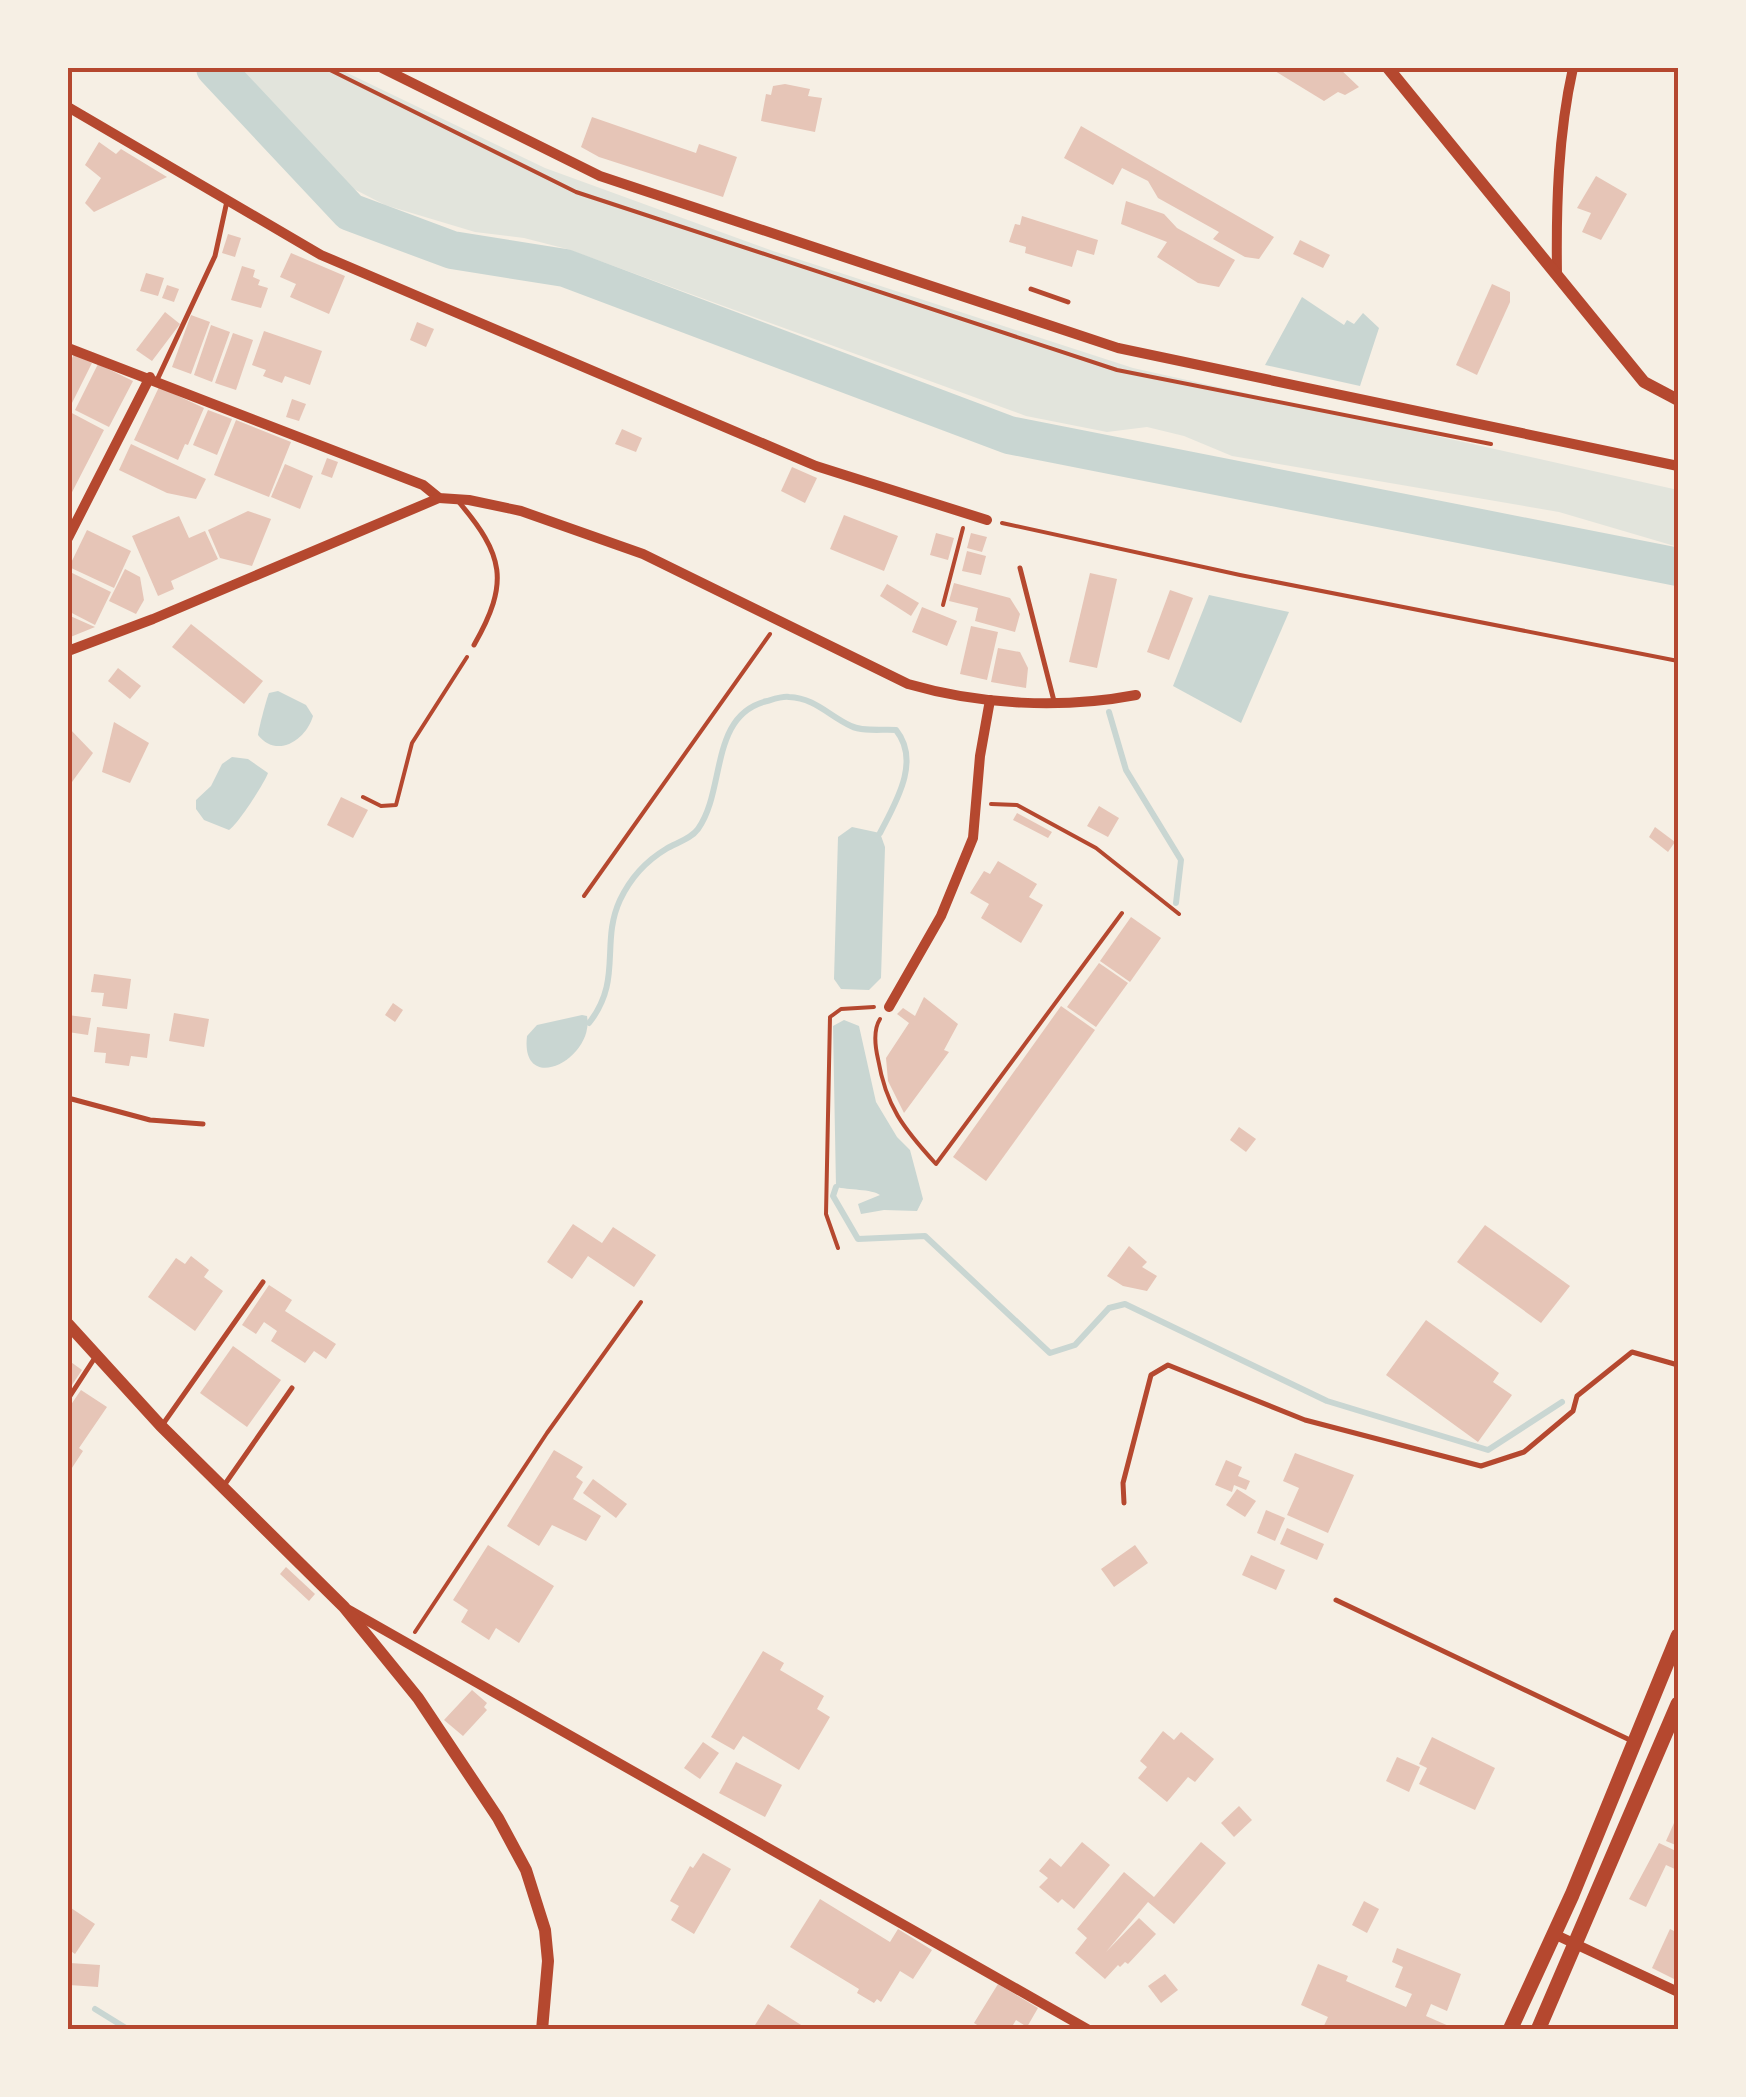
<svg xmlns="http://www.w3.org/2000/svg" width="1746" height="2097" font-family="'Fira Sans',sans-serif">
	<rect width="100%" height="100%" fill="#f6efe4"/>
	<polygon fill="#e2e4dc" points="240,68 337,68 545,168 773,251 1133,368 1678,490 1678,547 1559,512 1232,456 1184,436 1147,427 1107,432 1026,416 567,249 524,238 475,232 385,205 350,187"/>
	<g fill="#c9d6d2">
		<polygon points="1302,297 1344,325 1347,320 1354,324 1363,313 1379,328 1360,386 1265,365"/>
		<polygon points="1209,595 1289,612 1241,723 1173,686"/>
		<path d="M278,691L306,705L313,716C306,740 277,759 258,735C259,727 267,697 269,693Z"/>
		<path d="M232,757L248,759L268,773C264,784 238,824 229,830L204,820L196,809V800L211,786L222,764Z"/>
		<polygon points="852,827 880,833 885,847 881,978 869,990 841,989 834,979 838,837"/>
		<path d="M582,1015L587,1016C595,1059 520,1097 527,1036L537,1025Z"/>
		<path d="M844,1020L859,1026L876,1102L897,1137L910,1150L923,1199L917,1211L884,1210L861,1214L858,1204L880,1195C872,1189 848,1190 836,1187L833,1026Z"/>
	</g>
	<g fill="none" stroke-linecap="round" stroke-linejoin="round">
		<g stroke="#c9d6d2" stroke-width="6">
			<polyline points="1109,712 1126,770 1181,860 1176,903"/>
			<path d="M589,1023C623,980 600,943 620,900C630,879 646,861 666,849C676,843 691,839 698,829C726,790 709,715 767,701C774,699 783,696 789,697C815,698 829,716 851,726C863,732 882,729 896,730C921,761 896,802 880,833"/>
			<polyline points="836,1187 833,1196 858,1239 925,1236 1050,1353 1075,1345 1109,1308 1125,1304 1327,1401 1488,1450 1562,1402"/>
			<polyline points="95,2009 129,2030"/>
			<polyline points="430,2030 446,2030"/>
		</g>
		<polyline stroke="#c9d6d2" stroke-width="38" points="215,68 350,212 452,250 565,268 1009,435 1678,567"/>
	</g>
	<g fill="#e6c5b7">
		<polygon points="1270,68 1339,68 1359,87 1345,95 1338,92 1324,101"/>
		<polygon points="785,84 810,89 808,96 822,98 815,132 761,121 766,94 771,95 773,86"/>
		<polygon points="592,117 696,153 699,144 737,157 723,197 599,157 581,147"/>
		<polygon points="1081,126 1274,237 1259,259 1245,257 1213,239 1219,232 1158,198 1148,181 1122,168 1113,185 1064,158"/>
		<polygon points="99,142 116,154 121,149 167,177 94,212 85,203 101,178 85,165"/>
		<polygon points="1596,176 1627,194 1601,240 1582,232 1591,213 1577,208"/>
		<polygon points="1126,201 1164,214 1177,228 1235,260 1219,287 1198,283 1157,257 1167,242 1121,224"/>
		<polygon points="1022,216 1098,240 1094,255 1077,250 1072,267 1025,253 1026,247 1009,242 1015,224 1020,225"/>
		<polygon points="228,234 241,238 235,257 222,253"/>
		<polygon points="1300,240 1330,255 1323,268 1293,254"/>
		<polygon points="291,253 345,276 329,314 290,297 296,284 280,277"/>
		<polygon points="242,266 255,270 253,277 260,280 258,285 268,288 261,308 231,300"/>
		<polygon points="146,273 164,278 158,296 140,291"/>
		<polygon points="1492,284 1510,292 1510,302 1477,375 1456,365"/>
		<polygon points="167,285 179,289 174,302 162,298"/>
		<polygon points="165,312 180,324 152,361 136,350"/>
		<polygon points="191,315 210,322 191,374 172,367"/>
		<polygon points="417,322 434,329 426,347 410,340"/>
		<polygon points="211,325 230,332 212,382 194,375"/>
		<polygon points="264,331 322,351 310,385 285,376 282,383 263,376 266,370 252,365"/>
		<polygon points="233,333 253,340 236,390 215,383"/>
		<polygon points="74,354 92,363 68,411 104,430 68,500 68,366"/>
		<polygon points="98,364 133,381 109,427 75,410"/>
		<polygon points="159,387 204,408 188,445 185,444 178,460 134,440"/>
		<polygon points="292,399 306,404 299,421 286,417"/>
		<polygon points="208,410 232,419 217,455 193,445"/>
		<polygon points="236,420 291,442 269,497 214,475"/>
		<polygon points="622,429 642,438 636,452 615,444"/>
		<polygon points="131,444 206,479 196,499 167,493 119,470"/>
		<polygon points="327,458 338,462 332,478 321,474"/>
		<polygon points="285,464 313,476 300,509 271,497"/>
		<polygon points="792,467 817,478 805,503 781,491"/>
		<polygon points="248,511 271,519 252,566 220,558 208,530"/>
		<polygon points="844,515 898,536 884,571 830,549"/>
		<polygon points="179,516 189,538 205,531 218,559 171,581 174,589 158,596 132,536"/>
		<polygon points="87,530 131,551 114,588 69,567"/>
		<polygon points="936,533 954,538 948,560 930,555"/>
		<polygon points="971,533 987,537 982,552 967,548"/>
		<polygon points="967,551 986,556 981,575 962,571"/>
		<polygon points="125,569 140,577 144,600 136,614 109,601"/>
		<polygon points="68,571 111,592 95,625 68,611"/>
		<polygon points="1090,573 1117,579 1097,668 1069,662"/>
		<polygon points="954,583 1010,598 1020,614 1015,632 975,621 978,608 949,601"/>
		<polygon points="887,584 919,603 911,616 880,596"/>
		<polygon points="1170,590 1193,598 1169,660 1147,652"/>
		<polygon points="922,607 957,621 947,646 912,632"/>
		<polygon points="68,615 95,627 68,638"/>
		<polygon points="191,624 263,681 244,704 172,647"/>
		<polygon points="971,626 998,632 987,680 960,674"/>
		<polygon points="998,648 1020,652 1028,668 1026,688 991,682"/>
		<polygon points="118,668 141,686 130,699 108,681"/>
		<polygon points="114,722 149,743 130,783 102,772"/>
		<polygon points="68,727 93,753 72,782 68,777"/>
		<polygon points="341,797 368,810 353,838 327,825"/>
		<polygon points="1099,806 1119,818 1108,837 1087,826"/>
		<polygon points="1017,813 1052,832 1048,838 1013,820"/>
		<polygon points="1655,827 1675,842 1668,852 1649,837"/>
		<polygon points="998,861 1037,884 1029,897 1043,905 1021,943 981,918 989,904 970,893 984,871 990,874"/>
		<polygon points="1131,917 1161,938 1130,982 1100,961"/>
		<polygon points="1099,963 1128,983 1096,1027 1067,1007"/>
		<polygon points="94,974 131,979 127,1009 102,1006 104,993 91,992"/>
		<polygon points="924,997 958,1024 944,1050 949,1052 904,1113 888,1081 886,1058 909,1023 897,1014 903,1008 915,1016"/>
		<polygon points="393,1003 403,1010 395,1022 385,1015"/>
		<polygon points="1061,1006 1095,1030 986,1181 953,1157"/>
		<polygon points="174,1013 209,1019 204,1047 169,1041"/>
		<polygon points="68,1015 91,1018 88,1035 68,1032"/>
		<polygon points="97,1027 150,1034 147,1058 131,1056 129,1066 105,1063 106,1053 94,1052"/>
		<polygon points="1239,1127 1256,1139 1246,1152 1230,1140"/>
		<polygon points="573,1224 602,1243 613,1227 656,1255 634,1287 588,1256 572,1279 547,1262"/>
		<polygon points="1485,1225 1570,1286 1541,1323 1457,1262"/>
		<polygon points="1129,1246 1147,1262 1142,1267 1157,1276 1147,1291 1123,1286 1107,1276"/>
		<polygon points="191,1256 209,1270 204,1277 223,1291 195,1331 148,1297 176,1258 185,1264"/>
		<polygon points="269,1285 292,1300 285,1311 336,1344 326,1359 314,1351 305,1363 271,1341 277,1331 264,1322 256,1334 242,1325"/>
		<polygon points="1426,1320 1499,1373 1493,1382 1512,1395 1478,1442 1386,1375"/>
		<polygon points="233,1346 281,1380 247,1427 200,1393"/>
		<polygon points="68,1360 82,1370 68,1391"/>
		<polygon points="81,1390 107,1407 79,1448 83,1451 68,1474 68,1409"/>
		<polygon points="554,1450 583,1467 576,1477 583,1482 573,1499 601,1516 586,1541 552,1525 539,1546 507,1526"/>
		<polygon points="1295,1453 1354,1475 1328,1533 1287,1515 1299,1488 1283,1481"/>
		<polygon points="1226,1460 1242,1467 1238,1476 1250,1481 1246,1490 1234,1485 1232,1492 1215,1485"/>
		<polygon points="593,1479 627,1504 616,1518 583,1493"/>
		<polygon points="1237,1489 1256,1501 1245,1517 1226,1505"/>
		<polygon points="1266,1510 1285,1518 1275,1541 1257,1533"/>
		<polygon points="1287,1528 1324,1544 1317,1560 1280,1544"/>
		<polygon points="488,1545 554,1586 519,1643 496,1628 489,1640 461,1622 468,1610 453,1600"/>
		<polygon points="1135,1545 1148,1563 1114,1587 1101,1569"/>
		<polygon points="1251,1555 1285,1570 1276,1590 1242,1575"/>
		<polygon points="286,1567 315,1594 309,1601 280,1574"/>
		<polygon points="763,1651 784,1663 780,1670 824,1696 817,1709 830,1717 799,1770 743,1736 734,1750 711,1737"/>
		<polygon points="472,1690 487,1703 484,1707 487,1710 463,1736 444,1720"/>
		<polygon points="1163,1731 1174,1740 1181,1732 1214,1759 1195,1782 1188,1777 1167,1802 1138,1778 1147,1767 1140,1761"/>
		<polygon points="1432,1737 1495,1768 1475,1810 1419,1784 1427,1768 1419,1764"/>
		<polygon points="703,1742 719,1753 700,1779 684,1768"/>
		<polygon points="1397,1757 1420,1767 1409,1792 1386,1781"/>
		<polygon points="736,1762 782,1785 765,1817 719,1793"/>
		<polygon points="1239,1806 1252,1820 1234,1837 1221,1823"/>
		<polygon points="1678,1814 1678,1846 1666,1841"/>
		<polygon points="1082,1842 1110,1865 1074,1909 1062,1899 1058,1903 1039,1887 1048,1878 1039,1871 1050,1858 1061,1867"/>
		<polygon points="1201,1842 1226,1863 1174,1924 1148,1902 1106,1952 1139,1918 1156,1934 1128,1964 1125,1962 1120,1967 1118,1965 1105,1979 1075,1953 1087,1938 1077,1929 1124,1872 1154,1897"/>
		<polygon points="1659,1843 1678,1852 1678,1867 1677,1870 1666,1865 1646,1907 1629,1899"/>
		<polygon points="703,1853 731,1869 694,1934 671,1920 679,1906 670,1901 690,1866 693,1868"/>
		<polygon points="820,1899 890,1942 898,1929 932,1950 913,1979 900,1971 881,2002 877,1999 874,2003 857,1993 859,1989 790,1947"/>
		<polygon points="1364,1901 1379,1909 1367,1933 1352,1925"/>
		<polygon points="68,1906 95,1924 75,1954 68,1949"/>
		<polygon points="1670,1929 1678,1933 1678,1981 1652,1968"/>
		<polygon points="1397,1948 1461,1974 1447,2011 1431,2004 1426,2016 1458,2030 1322,2030 1328,2017 1301,2005 1318,1964 1348,1976 1346,1981 1406,2007 1412,1994 1395,1987 1403,1967 1392,1962"/>
		<polygon points="70,1963 100,1965 98,1987 69,1985"/>
		<polygon points="1165,1974 1178,1990 1161,2003 1148,1986"/>
		<polygon points="998,1984 1038,2008 1027,2027 1016,2020 1010,2030 985,2030 974,2023"/>
		<polygon points="768,2004 809,2030 752,2030"/>
	</g>
	<g fill="none" stroke-linecap="round" stroke-linejoin="round">
		<g stroke="#b5482f" stroke-width="4">
			<polyline points="326,68 576,192 1117,370 1491,444"/>
			<polyline points="1002,523 1240,575 1678,661"/>
			<polyline points="943,605 963,528"/>
			<polyline points="363,797 381,806 396,805 412,743 467,657"/>
			<polyline points="991,804 1017,805 1096,848 1179,914"/>
			<polyline points="584,896 770,634"/>
			<path d="M880,1019C873,1030 875,1046 878,1059C886,1106 903,1128 936,1164L1122,913"/>
			<polyline points="838,1248 826,1214 830,1017 841,1009 874,1007"/>
			<polyline points="415,1632 547,1433 641,1302"/>
		</g>
		<g stroke="#b5482f" stroke-width="5">
			<polyline points="1031,289 1068,302"/>
			<polyline points="157,380 215,256 227,201"/>
			<path d="M458,501C504,555 510,582 474,645"/>
			<polyline points="1020,568 1054,701"/>
			<polyline points="68,1098 150,1120 203,1124"/>
			<polyline points="68,1399 96,1356"/>
			<polyline points="163,1424 263,1282"/>
			<polyline points="225,1484 292,1388"/>
			<polyline points="1124,1503 1123,1483 1151,1375 1168,1365 1305,1420 1481,1466 1524,1452 1573,1411 1577,1396 1632,1352 1678,1365"/>
			<polyline points="1336,1600 1632,1741"/>
		</g>
		<g stroke="#b5482f" stroke-width="10">
			<polyline points="382,68 600,176 1118,348 1678,466"/>
			<polyline points="68,107 321,255 816,466 987,520"/>
			<path d="M1557,275C1556,205 1558,135 1573,68"/>
			<path d="M68,348L423,485L439,498L469,500L521,511L643,554L908,684C980,705 1062,709 1136,695"/>
			<polyline points="68,538 150,377"/>
			<polyline points="68,651 153,619 439,498"/>
			<polyline points="889,1007 941,916 973,838 980,756 990,700"/>
			<polyline points="349,1610 1089,2030"/>
			<polyline points="1554,1934 1678,1992"/>
		</g>
		<g stroke="#b5482f" stroke-width="12">
			<polyline points="1388,68 1644,382 1678,400"/>
			<polyline points="68,1324 161,1426 344,1607 418,1698 498,1818 526,1870 545,1930 548,1961 542,2030"/>
		</g>
		<g stroke="#b5482f" stroke-width="15">
			<polyline points="1510,2030 1572,1895 1678,1636"/>
			<polyline points="1538,2030 1678,1704"/>
		</g>
	</g>
	<rect width="1746" height="2097" fill="none" stroke="#f6efe4" stroke-width="140"/>
	<rect x="70" y="70" width="1606" height="1957" fill="none" stroke="#b5482f" stroke-width="4"/>
</svg>
